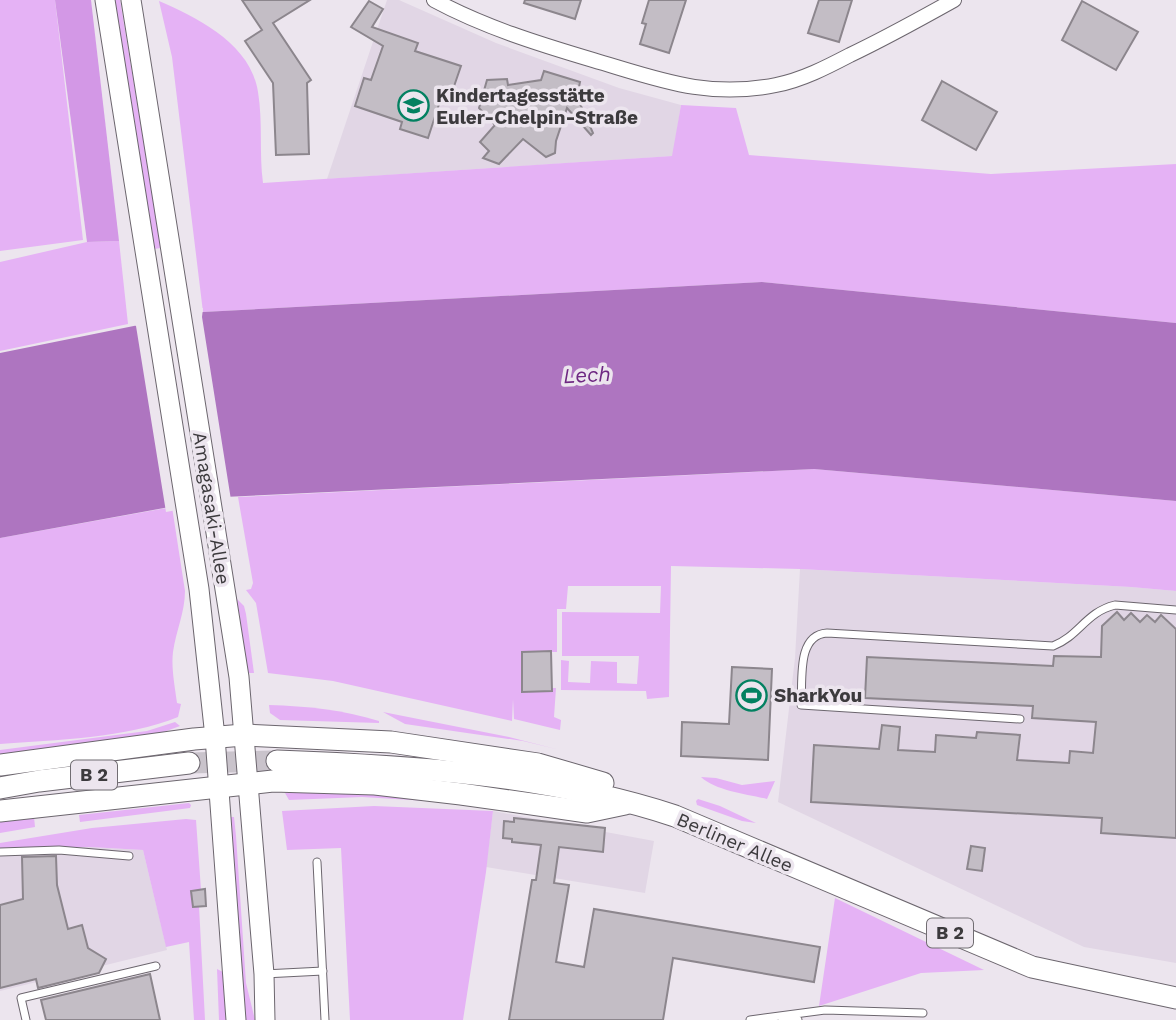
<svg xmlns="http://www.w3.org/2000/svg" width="1176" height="1020" font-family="'Work Sans',sans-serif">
	<rect width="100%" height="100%" fill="#ece5ee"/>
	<g fill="#e1d6e5">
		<polygon points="387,0 399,0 496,43 619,88 681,105 673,156 327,179"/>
		<polygon points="800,569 1131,587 1176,591 1176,963 1084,947 778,802 795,658"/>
		<polygon points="493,811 654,841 645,893 486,867"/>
		<polygon points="90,847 143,850 167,950 0,991 0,848"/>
	</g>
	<g fill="#e5b2f5">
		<polygon points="0,0 55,0 83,240 0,251"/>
		<polygon points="114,0 120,0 161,248 154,249"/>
		<path d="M159,1C198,18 251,44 258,92C263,122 259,153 263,183L672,156L681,105L736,108L749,155L991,174L1176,164V323L762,282L203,312L172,57Z"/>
		<polygon points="119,241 128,324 0,351 0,262 87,242"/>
		<polygon points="814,469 1176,501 1176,591 1131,587 800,569 671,566 669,697 647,699 646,691 561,690 561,660 569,661 568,682 590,683 591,661 617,662 617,683 637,684 639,656 562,656 562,612 660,613 661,586 568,586 566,609 557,609 557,652 522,652 522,691 551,691 552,688 556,688 554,717 561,720 560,730 514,719 513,699 512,721 333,681 268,673 256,603 246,590 251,589 253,583 238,497"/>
		<path d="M172,507L185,591C185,612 176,631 173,652C171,668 175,687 177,703L181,704L178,717C127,738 55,740 0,744V538Z"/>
		<polygon points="237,599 244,606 246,614 254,673 248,673"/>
		<path d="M269,705C307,706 343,710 379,721V723L280,720L270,713Z"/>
		<polygon points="383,712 509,737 556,749 523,741 405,724"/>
		<polygon points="175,722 180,726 150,737 0,756 0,750 147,731"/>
		<path d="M701,777L716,778L742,785L775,781L767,799C747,794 716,791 701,777Z"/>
		<polygon points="339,791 478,804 362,797 289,800 285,793"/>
		<polygon points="698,799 720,806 756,823 742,821 697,805 696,801"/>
		<polygon points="189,803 191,805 190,808 80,822 79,815"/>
		<polygon points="374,806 493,811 486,872 463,1020 350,1020 341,848 287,850 282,811"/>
		<polygon points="34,817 35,827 0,833 0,819"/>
		<polygon points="230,817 234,817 236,836 246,983 255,1020 244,1020"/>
		<polygon points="186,819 196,820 201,890 191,891 193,907 199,906 205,1020 194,1020 189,942 166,947 143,850 90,847 0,848 0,843 92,828"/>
		<polygon points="835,898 984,970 921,973 819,1006"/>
		<polygon points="217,969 223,972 226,1020 219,1020"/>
	</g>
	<polygon fill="#d398e6" points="55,0 91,0 119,241 87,242"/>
	<polygon fill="#ae75c0" points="762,282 1176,323 1176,501 814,469 224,497 0,538 0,353 203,312"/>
	<polygon fill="#ece5ee" points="203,308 202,317 231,500 166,512 136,326 133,323"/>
	<g fill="#c3bdc5" stroke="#8c868d" stroke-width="2">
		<polygon points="242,0 310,0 273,23 311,80 307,83 309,154 276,155 273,83 245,41 262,30"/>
		<polygon points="525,0 581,0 575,19 524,3"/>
		<polygon points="649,0 686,0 669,53 640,44 646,24 642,23"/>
		<polygon points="819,0 852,0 839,42 808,33"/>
		<polygon points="369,1 383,9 372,27 418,43 415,51 461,66 451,95 443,92 428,138 400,129 402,122 355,106 364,78 371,80 383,46 351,27"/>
		<polygon points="1082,1 1138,32 1116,70 1062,40"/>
		<polygon points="544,71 580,82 577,97 593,133 591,135 567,108 556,141 555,153 546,157 523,139 499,164 483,158 489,151 480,142 495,125 479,108 487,80 507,79 508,85 541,80"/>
		<polygon points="942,81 997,112 976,150 922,120"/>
		<polygon points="1117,612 1124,620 1131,613 1140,622 1147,615 1155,622 1161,615 1176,629 1176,838 1101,833 1102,818 811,802 814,745 879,749 882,725 900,727 898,750 935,752 936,735 976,738 977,732 1020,735 1017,760 1069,763 1070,751 1093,753 1096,722 1032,718 1033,706 865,698 867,657 1053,666 1054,656 1101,657 1102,626"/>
		<polygon points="551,651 552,691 522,692 522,652"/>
		<polygon points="732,667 772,669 768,760 681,756 682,722 729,724"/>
		<polygon points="514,818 605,828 603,852 559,847 554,883 569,885 556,962 584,967 594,909 820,947 814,982 673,958 663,1020 509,1020 532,880 536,880 541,845 512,842 512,839 503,838 504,821 514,822"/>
		<polygon points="971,846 985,848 982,871 967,869"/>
		<polygon points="56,856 57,885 68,929 82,925 88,948 106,959 99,973 38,988 36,979 0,988 0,905 23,899 22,857"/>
		<polygon points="205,889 206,906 193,907 191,891"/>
		<polygon points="150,974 160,1020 46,1020 41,1000"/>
	</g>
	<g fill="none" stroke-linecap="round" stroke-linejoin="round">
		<polyline stroke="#c9c3cb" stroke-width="21" stroke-dasharray="21 10" stroke-linecap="butt" points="189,763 277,761"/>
		<defs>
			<g id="service">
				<path d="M1020,719L801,705C803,681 796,635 827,633L1053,646C1079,636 1086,612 1115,605L1176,610"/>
				<polyline points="0,852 59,850 129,856"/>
				<polyline points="317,862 325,1020"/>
				<polyline points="264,974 323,971"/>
				<polyline points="782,1018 798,1020"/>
				<polyline points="26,1020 21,998 156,966"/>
				<polyline points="750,1020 825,1010 923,1013"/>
			</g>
			<path id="minor" d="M434,0C484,27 539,44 593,60C658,79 706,99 776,85C802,80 827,67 850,55C886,38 920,19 954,0"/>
			<g id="secondary">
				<polyline points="105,0 199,589 215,737 236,1020"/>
				<polyline points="131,0 239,677 264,974 265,1020"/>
			</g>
			<g id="primary">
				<path d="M277,761C411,766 547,774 675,816L1032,967L1176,998"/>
				<polyline points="0,765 194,739 244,735 391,742 538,764 603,783"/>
				<polyline points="0,788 39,781 189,763"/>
				<polyline points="0,811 273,781 375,784 461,794 587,812 625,804"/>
			</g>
		</defs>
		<use href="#service" stroke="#6c666e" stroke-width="9"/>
		<use href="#minor" stroke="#6c666e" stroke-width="16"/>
		<use href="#secondary" stroke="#6c666e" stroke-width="21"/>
		<use href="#primary" stroke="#6c666e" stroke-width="23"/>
		<use href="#service" stroke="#fff" stroke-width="7"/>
		<use href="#minor" stroke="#fff" stroke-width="14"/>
		<use href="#secondary" stroke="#fff" stroke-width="19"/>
		<use href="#primary" stroke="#fff" stroke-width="21"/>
	</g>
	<defs>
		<symbol id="school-ring" viewBox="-11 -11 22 22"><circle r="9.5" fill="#ece5ee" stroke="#038161" stroke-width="1.5"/><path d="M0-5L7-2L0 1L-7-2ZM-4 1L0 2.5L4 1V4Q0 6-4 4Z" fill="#038161"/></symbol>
		<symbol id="stadium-ring" viewBox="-11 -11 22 22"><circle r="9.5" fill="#ece5ee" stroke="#038161" stroke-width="1.5"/><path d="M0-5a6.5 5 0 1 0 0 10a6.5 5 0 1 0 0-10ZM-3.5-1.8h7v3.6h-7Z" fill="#038161"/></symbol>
	</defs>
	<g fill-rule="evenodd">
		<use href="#school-ring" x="396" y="88" width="35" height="35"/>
		<use href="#stadium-ring" x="734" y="678" width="35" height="35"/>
	</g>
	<g text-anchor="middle" stroke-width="7" stroke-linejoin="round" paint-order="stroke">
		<g fill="#ece5ee" stroke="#716d72" stroke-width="2">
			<rect x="71" y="760.5" width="46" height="29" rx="5"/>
			<rect x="927" y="918.5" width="46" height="29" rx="5"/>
		</g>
		<g font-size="18" font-weight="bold" fill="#3c3a3d">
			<text x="94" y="781">B 2</text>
			<text x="950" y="939">B 2</text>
		</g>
		<g font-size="19" font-weight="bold" fill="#3c3a3d" stroke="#ece5ee" text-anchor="start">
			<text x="436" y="102">Kindertagesstätte<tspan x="436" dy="22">Euler-Chelpin-Straße</tspan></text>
			<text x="774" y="702">SharkYou</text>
		</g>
		<g font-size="19" fill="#3c3a3d" stroke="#ece5ee">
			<text transform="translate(212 508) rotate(81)" y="7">Amagasaki-Allee</text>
			<text transform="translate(735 842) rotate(23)" y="7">Berliner Allee</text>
		</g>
		<g font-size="21" font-style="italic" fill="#6e2782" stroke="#ece5ee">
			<text transform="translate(587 375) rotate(-3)" y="7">Lech</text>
		</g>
	</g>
</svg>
